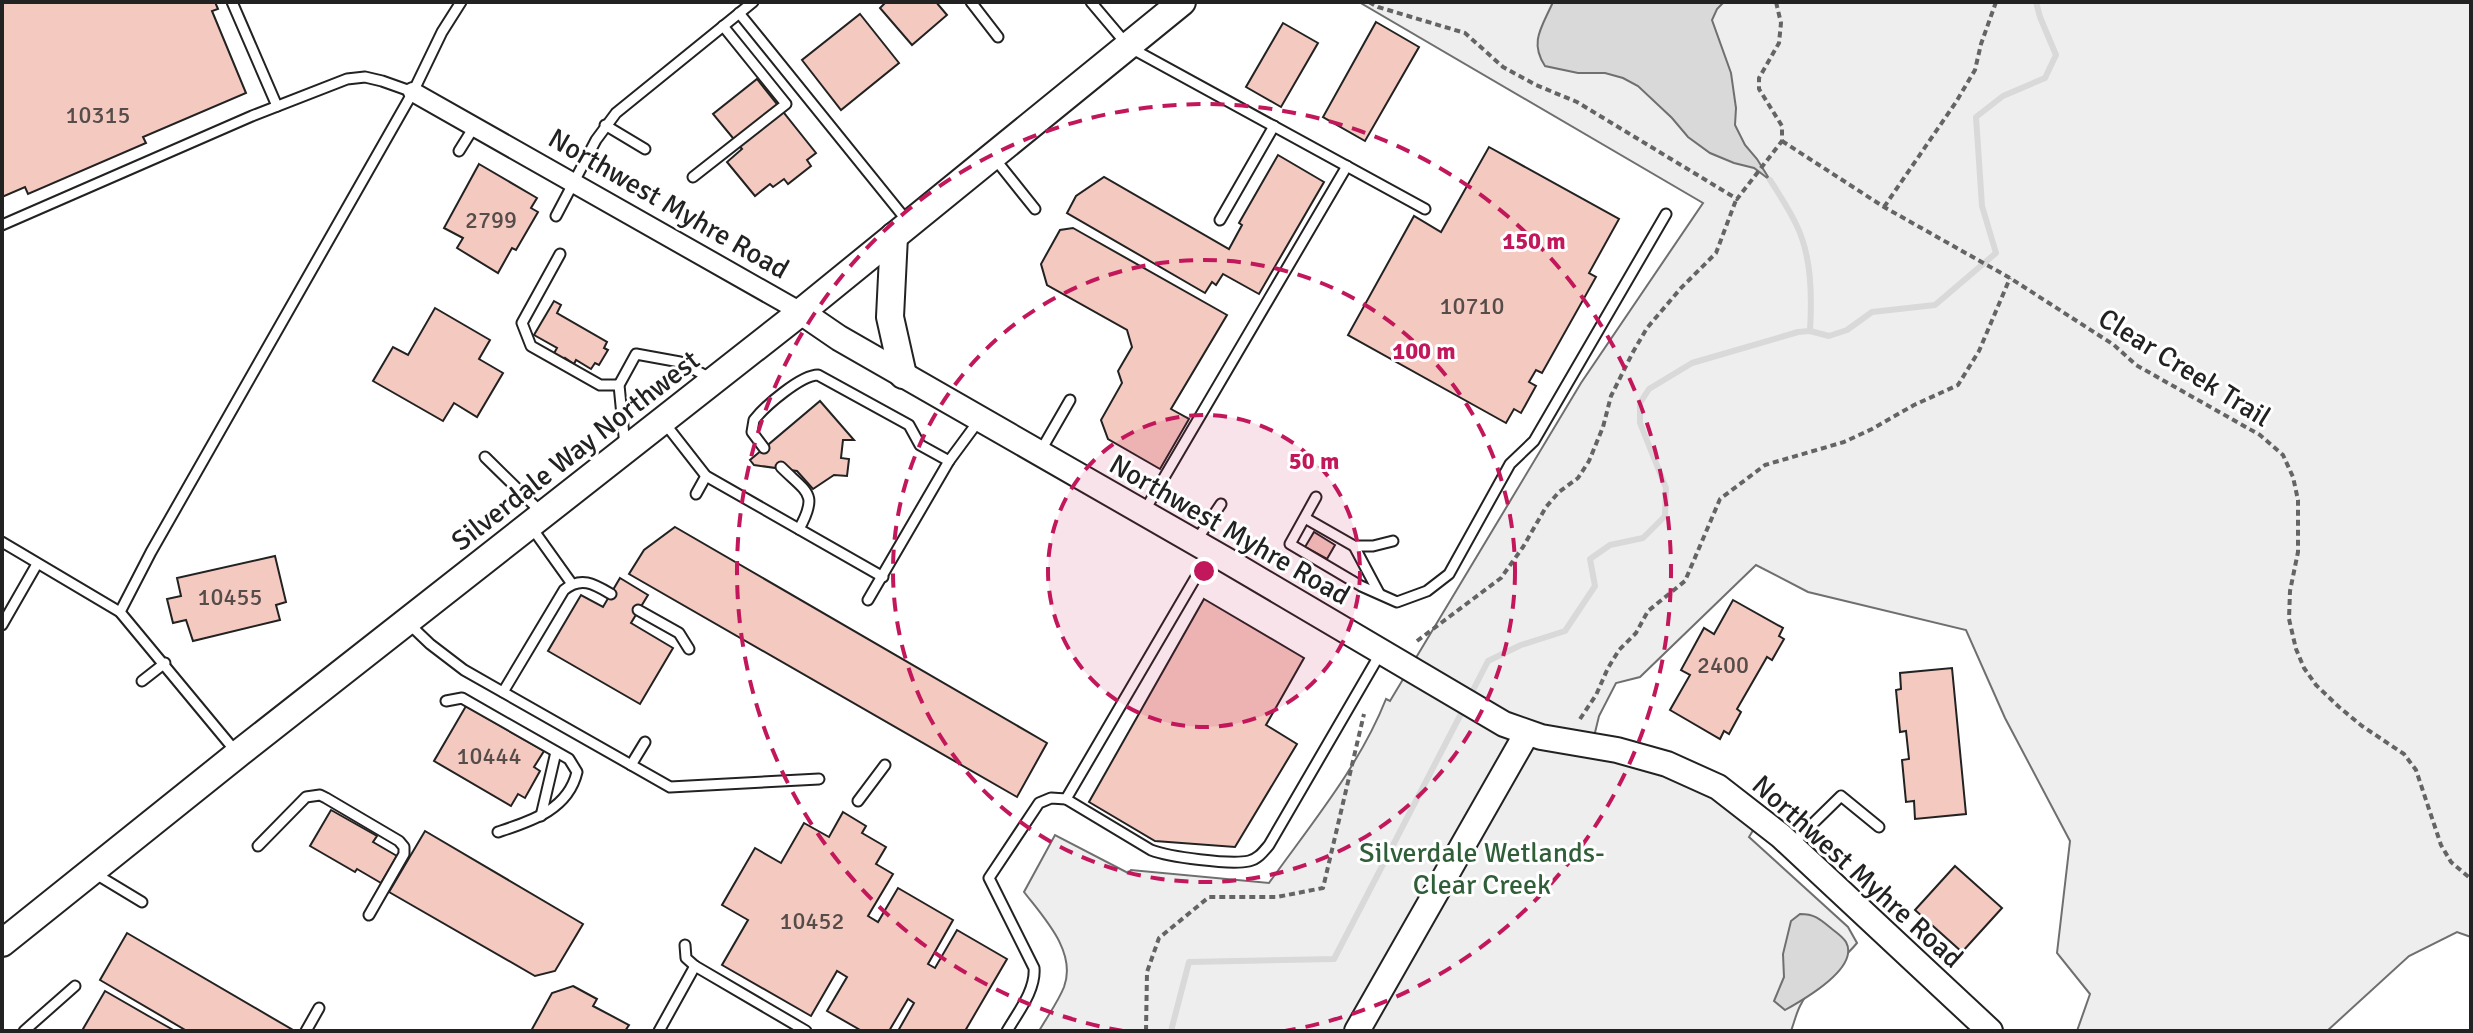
<svg xmlns="http://www.w3.org/2000/svg" width="2473" height="1033" font-family="Signika,sans-serif">
	<rect width="100%" height="100%" fill="#fff"/>
	<path fill="#eee" stroke="#6f6f6f" stroke-width="2" d="M1359,2H2471V937L2457,932L2409,956L2327,1031H2077L2090,994L2057,953L2070,841L2005,718L1966,630L1808,592L1756,565L1640,677L1616,683L1599,716L1592,745L1617,750L1760,819L1749,837L1848,927L1857,943C1839,965 1812,981 1800,1006C1796,1014 1794,1023 1791,1031H1039C1047,1017 1058,1002 1064,987C1077,952 1044,918 1024,892L1055,835L1128,873L1131,870L1269,883C1311,824 1359,767 1386,699L1390,701L1581,383L1703,203Z"/>
	<g fill="#d9d9d9" stroke="#6f6f6f" stroke-width="2">
		<path d="M1553,2H1724L1717,9L1712,20L1731,73L1736,108L1735,125L1745,145L1757,159L1770,180L1754,168L1734,163L1710,153L1688,137L1672,118L1638,86L1623,78L1605,73H1578L1545,66C1529,42 1542,27 1553,2Z"/>
		<path d="M1800,914C1815,914 1820,919 1832,929C1836,932 1843,937 1846,942C1860,968 1803,1000 1785,1010L1774,1001L1784,977L1783,954L1791,921Z"/>
	</g>
	<g fill="none" stroke-linecap="round" stroke-linejoin="round">
		<g stroke="#d9d9d9" stroke-width="6">
			<path d="M1770,180C1779,194 1789,209 1796,224C1812,256 1812,297 1810,331"/>
			<polyline points="1469,698 1488,661 1521,645 1565,631 1595,586 1590,559 1610,545 1643,538 1665,516 1666,488 1640,423 1640,403 1649,389 1692,363 1798,332 1810,331 1829,336 1847,330 1872,312 1935,305 1996,253 1982,206 1976,117 2003,96 2045,78 2056,55 2040,17 2036,2"/>
			<polyline points="1171,1031 1189,962 1334,959 1464,708"/>
		</g>
	</g>
	<g fill="#f3c9c0" stroke="#222" stroke-width="2">
		<polygon points="2,2 215,2 218,9 212,11 246,93 143,137 146,143 28,194 25,187 2,197"/>
		<polygon points="886,2 936,2 947,15 912,45 880,8"/>
		<polygon points="860,14 899,63 841,110 802,60"/>
		<polygon points="1376,22 1419,47 1365,141 1323,117"/>
		<polygon points="1283,23 1318,43 1281,107 1246,87"/>
		<polygon points="757,79 816,153 807,160 811,166 788,184 784,179 773,187 770,184 755,196 727,162 742,149 713,114"/>
		<polygon points="1489,147 1619,219 1589,273 1596,277 1542,373 1536,370 1529,382 1536,386 1521,413 1514,409 1506,423 1348,335 1414,216 1441,232"/>
		<polygon points="1278,155 1324,182 1259,294 1223,274 1216,285 1212,282 1205,293 1067,213 1076,196 1104,177 1229,249 1242,225 1239,223"/>
		<polygon points="479,164 537,198 531,208 538,212 516,250 512,248 498,273 457,248 463,238 444,228"/>
		<polygon points="1073,228 1227,315 1171,409 1189,419 1160,469 1108,439 1101,420 1122,383 1118,371 1132,347 1127,330 1047,285 1041,264 1060,230"/>
		<polygon points="554,301 561,305 557,313 607,342 604,348 608,350 599,365 595,363 591,369 576,360 574,364 565,358 562,363 552,357 557,348 534,335"/>
		<polygon points="435,308 490,340 479,359 503,373 477,417 454,403 443,421 373,381 393,347 408,355"/>
		<polygon points="820,401 854,440 843,440 841,458 849,459 847,476 834,475 813,489 797,471 754,465 750,460"/>
		<polygon points="675,527 1047,743 1017,797 629,574 644,550"/>
		<polygon points="1314,532 1335,545 1327,559 1305,547"/>
		<polygon points="275,556 286,602 276,605 280,620 193,641 186,620 173,623 167,599 181,596 177,578"/>
		<polygon points="620,578 648,595 631,623 673,648 640,704 548,651 581,595 603,607"/>
		<polygon points="1204,599 1304,658 1266,725 1297,744 1235,847 1155,841 1089,802"/>
		<polygon points="1733,600 1783,628 1779,636 1784,639 1772,660 1767,657 1737,709 1741,712 1729,734 1724,731 1720,739 1670,710 1690,675 1681,670 1704,628 1714,634"/>
		<polygon points="1952,668 1966,814 1915,819 1914,801 1906,802 1902,760 1909,759 1906,731 1900,732 1896,690 1901,689 1900,673"/>
		<polygon points="466,706 544,751 534,767 540,771 525,798 518,794 511,806 434,761"/>
		<polygon points="331,810 377,836 373,842 397,856 381,883 357,869 355,872 310,846"/>
		<polygon points="843,812 866,826 862,833 886,847 876,864 893,874 868,916 878,922 898,888 953,920 928,964 935,968 957,930 1007,959 965,1031 898,1031 914,1003 908,999 889,1031 862,1031 827,1011 847,977 837,971 811,1016 722,965 748,920 722,905 755,848 781,863 804,823 829,837"/>
		<polygon points="425,831 583,924 555,971 535,976 389,892"/>
		<polygon points="1955,866 2002,908 1962,952 1915,910"/>
		<polygon points="127,933 293,1030 292,1031 187,1031 100,980"/>
		<polygon points="573,986 597,999 593,1006 629,1025 625,1031 531,1031 552,993"/>
		<polygon points="105,991 152,1018 175,1031 86,1031 83,1029"/>
	</g>
	<g fill="none" stroke-linecap="round" stroke-linejoin="round">
		<defs>
			<g id="service">
				<polyline points="232,2 277,106"/>
				<polyline points="971,2 998,37"/>
				<polyline points="1091,2 1129,47 1425,209"/>
				<polyline points="739,13 908,222"/>
				<polyline points="605,125 645,149"/>
				<polyline points="459,151 474,127"/>
				<polyline points="995,159 1035,209"/>
				<polyline points="693,177 786,104 723,26"/>
				<polyline points="556,216 596,140 616,113 753,2"/>
				<polyline points="1220,220 1274,126"/>
				<polyline points="2,225 252,116 347,79 365,77 382,81 413,92"/>
				<polyline points="560,254 522,323 531,346 600,385 619,385"/>
				<polyline points="663,421 706,476 883,577"/>
				<polyline points="625,446 619,385 636,354 680,362 712,379"/>
				<path d="M764,448L752,432L754,420C765,406 801,375 818,375L909,425L920,445L949,461"/>
				<polyline points="1040,452 1070,400"/>
				<polyline points="485,457 541,512"/>
				<path d="M781,467C807,493 819,493 799,529"/>
				<polyline points="696,494 706,476"/>
				<polyline points="1316,497 1290,544 1361,586 1397,602 1427,591 1449,574 1510,464 1534,441 1666,214"/>
				<polyline points="1145,510 1347,166"/>
				<polyline points="1305,518 1354,546 1373,546 1393,541"/>
				<polyline points="532,528 572,584"/>
				<polyline points="1196,541 1221,504"/>
				<polyline points="2,542 120,612 237,753"/>
				<polyline points="1354,546 1379,593"/>
				<polyline points="868,600 949,461 980,419"/>
				<polyline points="638,610 679,633 689,649"/>
				<polyline points="120,612 151,552 413,92 442,32 461,2"/>
				<polyline points="407,622 430,644 464,670 670,787 819,779"/>
				<polyline points="2,625 37,564"/>
				<polyline points="142,681 165,663"/>
				<path d="M503,692L564,590C581,576 594,584 611,594"/>
				<path d="M446,701L462,698L569,759L577,772C568,810 531,821 498,832"/>
				<polyline points="631,765 645,742"/>
				<polyline points="1066,799 1210,553"/>
				<polyline points="858,801 885,765"/>
				<polyline points="541,816 556,752"/>
				<polyline points="1793,843 1841,796 1879,827"/>
				<polyline points="258,846 306,797 320,795 326,798 399,841 404,847 404,854 369,915"/>
				<polyline points="94,873 142,902"/>
				<polyline points="685,945 686,958 695,966 806,1031"/>
				<polyline points="24,1031 75,986"/>
				<polyline points="306,1031 319,1008"/>
				<polyline points="659,1031 695,966"/>
				<path d="M1007,1031C1018,1012 1036,990 1034,968L989,878L1039,803L1051,798L1066,799L1151,850C1169,857 1230,865 1249,861C1258,859 1263,852 1269,845L1380,654"/>
			</g>
			<polyline id="minor" points="413,92 801,312"/>
			<g id="tertiary">
				<polyline points="801,312 839,338 1226,560 1504,724 1541,737 1617,750 1667,764 1718,787 1781,836 1990,1031"/>
				<polyline points="1357,1031 1527,733"/>
			</g>
			<g id="secondary">
				<polyline points="894,236 890,317 903,375"/>
				<polyline points="2,943 238,754 801,312 1182,2"/>
			</g>
		</defs>
		<use href="#service" stroke="#222" stroke-width="13"/>
		<use href="#minor" stroke="#222" stroke-width="22"/>
		<use href="#tertiary" stroke="#222" stroke-width="28"/>
		<use href="#secondary" stroke="#222" stroke-width="30"/>
		<g stroke="#646464" stroke-width="4" stroke-dasharray="6 4" stroke-linecap="butt">
			<polyline points="1369,2 1378,7 1465,33 1503,67 1536,85 1577,102 1737,199 1782,141 1782,126 1759,89 1759,78 1779,43 1781,23 1776,2"/>
			<polyline points="1782,141 1884,207 2010,278 2114,345 2136,365 2260,435 2283,455 2293,477 2298,500 2298,552 2290,591 2289,619 2296,649 2304,668 2316,685 2339,707 2362,726 2404,754 2416,770 2441,845 2451,862 2471,879"/>
			<polyline points="1884,207 1956,102 1975,70 1981,44 1996,2"/>
			<polyline points="1417,641 1501,578 1523,547 1546,507 1559,492 1578,478 1589,461 1603,427 1611,396 1633,352 1647,328 1681,288 1716,253 1736,200"/>
			<polyline points="1580,719 1596,695 1608,668 1619,650 1636,633 1648,611 1685,581 1720,499 1765,465 1844,442 1872,429 1914,405 1958,385 1979,351 2010,278"/>
			<polyline points="1146,1031 1147,972 1159,938 1209,897 1277,897 1323,888 1364,714"/>
		</g>
		<use href="#service" stroke="#fff" stroke-width="9"/>
		<use href="#minor" stroke="#fff" stroke-width="18"/>
		<use href="#tertiary" stroke="#fff" stroke-width="24"/>
		<use href="#secondary" stroke="#fff" stroke-width="26"/>
	</g>
	<circle cx="1204" cy="571" r="156" fill="#c2185b" fill-opacity=".12"/>
	<g fill="none" stroke="#c2185b" stroke-width="4" stroke-dasharray="14 10">
		<circle cx="1204" cy="571" r="156"/>
		<circle cx="1204" cy="571" r="311"/>
		<path d="M1123 1031A467 467 0 1 1 1285 1031"/>
	</g>
	<g text-anchor="middle" stroke-width="6" stroke-linejoin="round" paint-order="stroke">
		<g font-size="24" fill="#564c4a">
			<text x="98" y="123">10315</text>
			<text x="491" y="228">2799</text>
			<text x="1472" y="314">10710</text>
			<text x="230" y="605">10455</text>
			<text x="1723" y="673">2400</text>
			<text x="489" y="764">10444</text>
			<text x="812" y="929">10452</text>
		</g>
		<g font-size="28" fill="#222" stroke="#fff">
			<text transform="translate(669 203) rotate(30)" y="10">Northwest Myhre Road</text>
			<text transform="translate(2185 367) rotate(32)" y="10">Clear Creek Trail</text>
			<text transform="translate(575 450) rotate(-38)" y="10">Silverdale Way Northwest</text>
			<text transform="translate(1230 529) rotate(30)" y="10">Northwest Myhre Road</text>
			<text transform="translate(1858 871) rotate(42)" y="10">Northwest Myhre Road</text>
		</g>
		<g font-size="28" fill="#2f5e38" stroke="#fff">
			<text x="1482" y="862">Silverdale Wetlands-<tspan x="1482" dy="32">Clear Creek</tspan></text>
		</g>
	</g>
	<circle cx="1204" cy="571" r="12" fill="#c2185b" stroke="#fff" stroke-width="4"/>
	<g font-size="24" text-anchor="middle" font-weight="bold" fill="#c2185b" stroke="#fff" stroke-width="6" stroke-linejoin="round" paint-order="stroke">
		<text x="1534" y="249">150 m</text>
		<text x="1424" y="359">100 m</text>
		<text x="1314" y="469">50 m</text>
	</g>
	<rect width="2473" height="1033" fill="none" stroke="#222222" stroke-width="8"/>
</svg>
